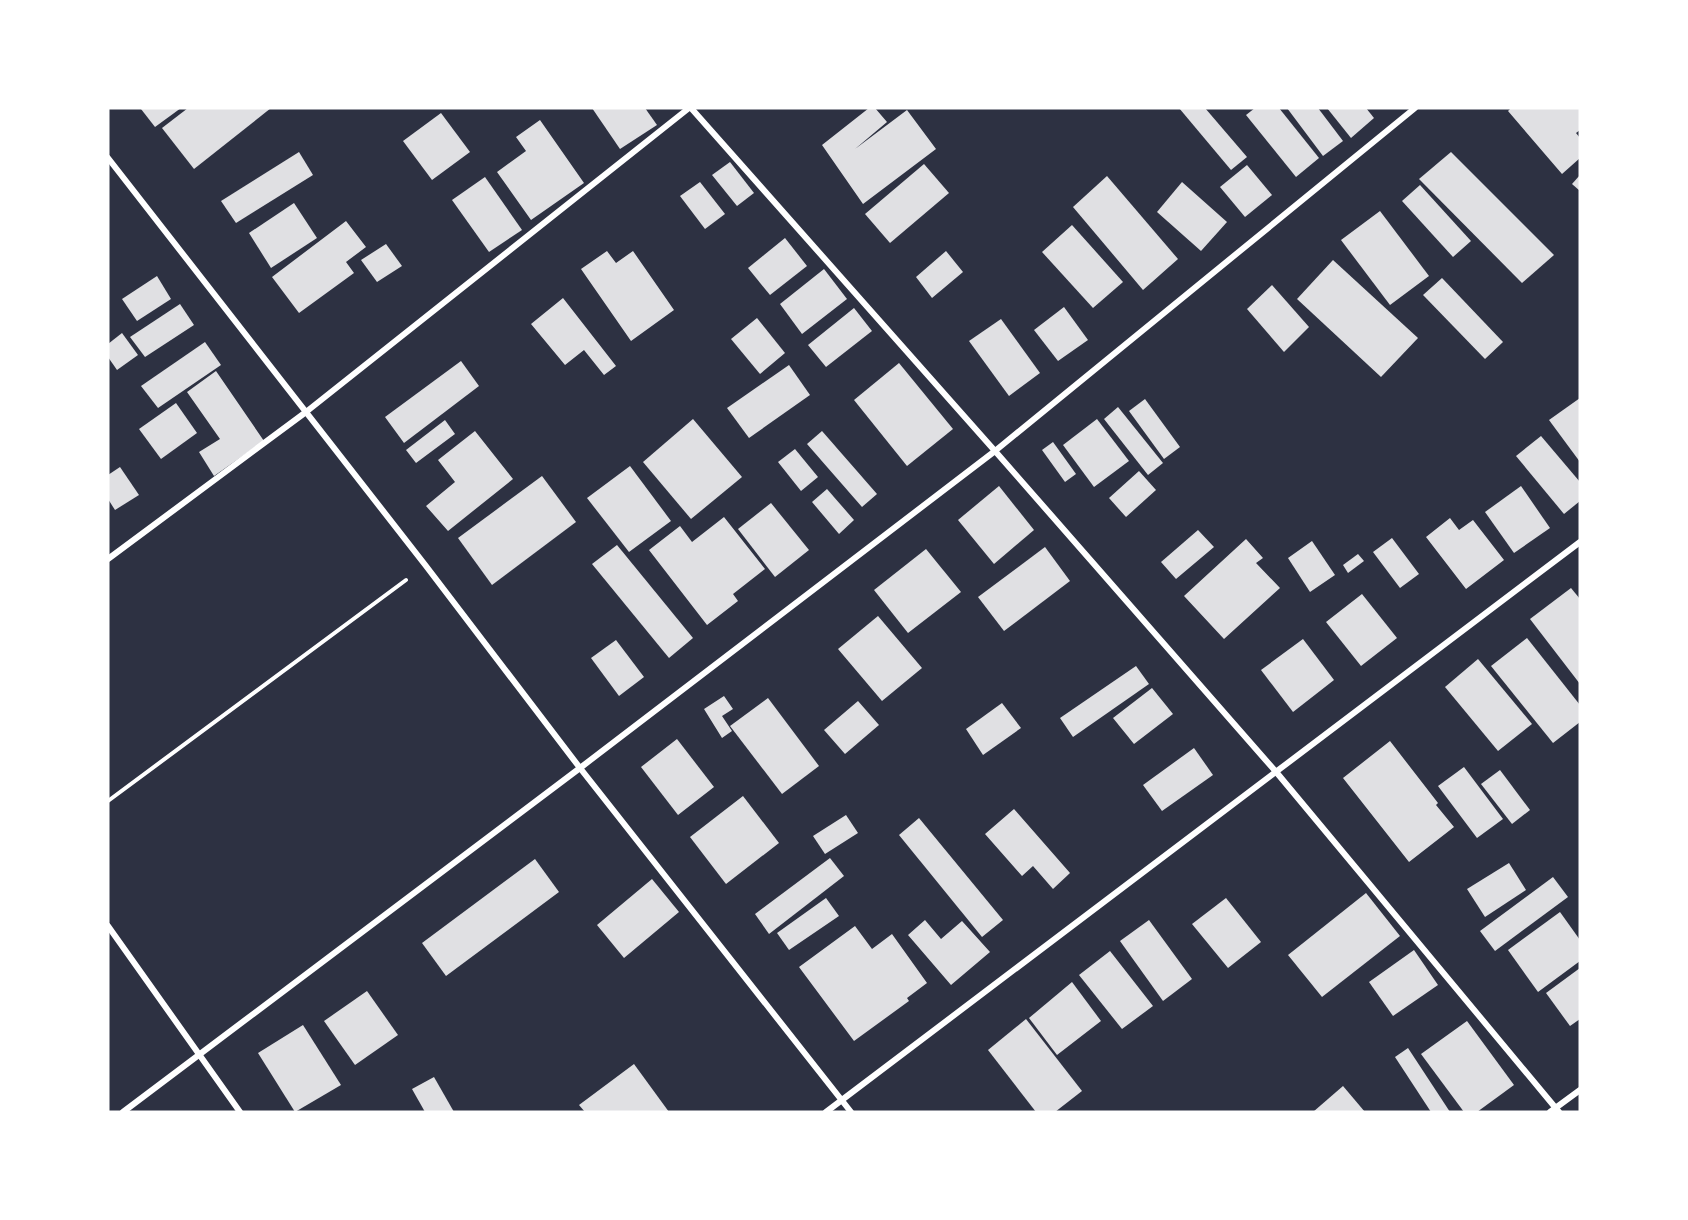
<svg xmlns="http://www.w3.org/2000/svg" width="1688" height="1220" font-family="Inter,sans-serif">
	<rect width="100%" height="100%" fill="#2d3142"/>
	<g fill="#e0e0e3">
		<polygon points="143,108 181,108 155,127 141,109"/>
		<polygon points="188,108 271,108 194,169 162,128"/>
		<polygon points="592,108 645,108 657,125 620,149"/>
		<polygon points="869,108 875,108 887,122 855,149 907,110 936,149 863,204 822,145"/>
		<polygon points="1179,108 1205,108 1247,157 1231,170"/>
		<polygon points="1255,108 1279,108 1319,158 1296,177 1246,115"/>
		<polygon points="1287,108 1318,108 1343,141 1323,156"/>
		<polygon points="1327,108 1366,108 1374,118 1351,138"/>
		<polygon points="1511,108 1580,108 1580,130 1576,133 1580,138 1580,158 1562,174 1508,111"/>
		<polygon points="441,113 470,152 432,180 403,141"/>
		<polygon points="540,120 584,183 531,220 497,172 526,151 516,137"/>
		<polygon points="299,152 313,175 236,223 221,201"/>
		<polygon points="1451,152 1554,255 1522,283 1419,179"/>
		<polygon points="730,162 754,193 737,206 712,175"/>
		<polygon points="924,164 949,193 890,243 865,214"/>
		<polygon points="1247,165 1272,195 1245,217 1220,187"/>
		<polygon points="1580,175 1580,191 1572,184"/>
		<polygon points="1107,176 1178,259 1143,290 1073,207"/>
		<polygon points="485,177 522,230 489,252 452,200"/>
		<polygon points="700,182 725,214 705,229 680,196"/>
		<polygon points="1182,182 1227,222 1201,251 1157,212"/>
		<polygon points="1420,185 1471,241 1453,257 1402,201"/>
		<polygon points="294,203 317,238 271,268 249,233"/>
		<polygon points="1380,211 1429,276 1390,305 1341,240"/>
		<polygon points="346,221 366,247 346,262 354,273 299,313 272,277"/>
		<polygon points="1072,225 1123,282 1093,308 1042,252"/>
		<polygon points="785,238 807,266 770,295 748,268"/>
		<polygon points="386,244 402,266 377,282 361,260"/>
		<polygon points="607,251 616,263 633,251 674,310 631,341 581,269"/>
		<polygon points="946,251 963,272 932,298 916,277"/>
		<polygon points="1333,260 1418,338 1381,377 1297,299"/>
		<polygon points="824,269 847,299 802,334 780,304"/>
		<polygon points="157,276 171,299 137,321 122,299"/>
		<polygon points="1442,278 1503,342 1485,359 1423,295"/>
		<polygon points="1272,285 1309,327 1284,352 1247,309"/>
		<polygon points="563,298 616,366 604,375 584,350 565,365 531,324"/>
		<polygon points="180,304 194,325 145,357 130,337"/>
		<polygon points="1064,307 1088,340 1058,361 1034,330"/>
		<polygon points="854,308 872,331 826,367 808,345"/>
		<polygon points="757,318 785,353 760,374 731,339"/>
		<polygon points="1001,319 1040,373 1009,396 969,341"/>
		<polygon points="122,333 138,355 117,370 108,357 108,344"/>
		<polygon points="205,342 221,365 158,408 141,386"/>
		<polygon points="461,361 479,386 404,443 385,417"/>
		<polygon points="899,363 953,429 907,466 854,400"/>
		<polygon points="789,365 810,395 749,438 727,408"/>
		<polygon points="216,371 264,441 214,476 199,452 220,439 187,392"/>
		<polygon points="1580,398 1580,462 1549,420"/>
		<polygon points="1145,399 1180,447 1164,459 1129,411"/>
		<polygon points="176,403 197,433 161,459 139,429"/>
		<polygon points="1118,407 1163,463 1148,475 1104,419"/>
		<polygon points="693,419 742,477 691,519 643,462"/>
		<polygon points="1097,419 1129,461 1094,487 1063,445"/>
		<polygon points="445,420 455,434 416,463 406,450"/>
		<polygon points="475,431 513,479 448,531 426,506 455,482 438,460"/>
		<polygon points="822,431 877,494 862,507 807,444"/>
		<polygon points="1541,436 1580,482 1580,501 1564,514 1516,456"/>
		<polygon points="1053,442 1076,474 1065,482 1042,450"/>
		<polygon points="795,449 818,477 801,491 778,462"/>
		<polygon points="630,466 671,521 629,552 587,498"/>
		<polygon points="120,467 139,495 115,510 108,499 108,475"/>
		<polygon points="1139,471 1156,490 1126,517 1109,498"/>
		<polygon points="542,476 576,522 492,585 458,538"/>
		<polygon points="999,486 1034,530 994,564 958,520"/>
		<polygon points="1521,486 1550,528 1514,553 1485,512"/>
		<polygon points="827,489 854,520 839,534 812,502"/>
		<polygon points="771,503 809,550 775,577 738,529"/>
		<polygon points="724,517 765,569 733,594 738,601 707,625 649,550 680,526 692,542"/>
		<polygon points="1450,518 1459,530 1473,520 1504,560 1466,589 1426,537"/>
		<polygon points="1198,530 1214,547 1176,579 1161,562"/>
		<polygon points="1392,538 1419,574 1400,588 1373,552"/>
		<polygon points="1246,539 1263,558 1256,563 1280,588 1224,639 1184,596"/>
		<polygon points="1312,541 1335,575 1310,592 1288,558"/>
		<polygon points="617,545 693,638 669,658 592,564"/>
		<polygon points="1045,547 1070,581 1004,631 978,597"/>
		<polygon points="926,549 961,592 908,633 874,590"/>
		<polygon points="1358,554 1364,561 1348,573 1343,565"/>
		<polygon points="1571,588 1580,599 1580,684 1530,619"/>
		<polygon points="1362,594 1397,638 1361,666 1326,622"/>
		<polygon points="878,616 922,668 882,701 838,649"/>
		<polygon points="1527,638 1580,705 1580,722 1553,743 1491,666"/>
		<polygon points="1303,639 1334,680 1293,712 1261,670"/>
		<polygon points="616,640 644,677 619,696 591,658"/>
		<polygon points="1478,659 1532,724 1498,751 1445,687"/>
		<polygon points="1136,666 1149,684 1073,737 1060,718"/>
		<polygon points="1152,688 1173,714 1134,744 1113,718"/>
		<polygon points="724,696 733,709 722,716 732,731 722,738 704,709"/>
		<polygon points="768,698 819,766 782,794 730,726"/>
		<polygon points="858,701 879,725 845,754 824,730"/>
		<polygon points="1002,703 1021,728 983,755 966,729"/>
		<polygon points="677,739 714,787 678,815 641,767"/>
		<polygon points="1390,741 1438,803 1436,805 1454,827 1409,862 1343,778"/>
		<polygon points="1194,748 1213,775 1162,811 1143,785"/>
		<polygon points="1464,767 1503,819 1477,838 1438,786"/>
		<polygon points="1500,770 1530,810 1512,824 1481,784"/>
		<polygon points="743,796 779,843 726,884 690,837"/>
		<polygon points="1014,809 1070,873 1053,889 1033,866 1022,876 985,834"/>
		<polygon points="846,815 858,833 825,854 813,836"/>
		<polygon points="919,818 1003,920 982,937 899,835"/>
		<polygon points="830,858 844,876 769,934 755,914"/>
		<polygon points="535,859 559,892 446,976 422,943"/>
		<polygon points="1509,863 1526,890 1485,917 1467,889"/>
		<polygon points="1553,877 1568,897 1495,951 1480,931"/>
		<polygon points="652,879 679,912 624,958 597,925"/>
		<polygon points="1366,893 1400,936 1322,997 1288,955"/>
		<polygon points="826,898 839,916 789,950 777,933"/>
		<polygon points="1226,898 1261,942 1228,968 1192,924"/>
		<polygon points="1560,912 1580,940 1580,961 1538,992 1508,950"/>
		<polygon points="925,920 941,939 962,921 990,952 951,985 908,935"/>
		<polygon points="1149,920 1192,979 1163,1001 1120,941"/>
		<polygon points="855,926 872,949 892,934 927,983 907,998 909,1001 854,1041 799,967"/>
		<polygon points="1414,950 1438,985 1393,1016 1369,982"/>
		<polygon points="1110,951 1153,1006 1122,1029 1079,975"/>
		<polygon points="1580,968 1580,1019 1570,1026 1546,993"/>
		<polygon points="1072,982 1101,1021 1057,1055 1029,1018"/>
		<polygon points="367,991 398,1035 355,1065 324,1021"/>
		<polygon points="1026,1019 1082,1091 1055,1112 1036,1112 988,1050"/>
		<polygon points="1467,1021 1514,1085 1477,1112 1464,1112 1421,1054"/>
		<polygon points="303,1025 341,1085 295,1112 258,1053"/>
		<polygon points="1408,1048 1450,1112 1431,1112 1395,1057"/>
		<polygon points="634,1064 669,1112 585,1112 579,1105"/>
		<polygon points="434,1077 454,1112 425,1112 412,1089"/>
		<polygon points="1343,1086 1365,1112 1313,1112"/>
	</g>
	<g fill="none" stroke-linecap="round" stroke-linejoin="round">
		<polyline stroke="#fff" stroke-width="4" points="108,801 406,580"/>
		<g stroke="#fff" stroke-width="6">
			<polyline points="691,108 995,451 1277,773 1559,1112"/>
			<polyline points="108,158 426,566 580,768 851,1112"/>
			<polyline points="108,559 306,412 689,108"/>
			<polyline points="108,926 240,1112"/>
			<polyline points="123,1112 580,768 995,451 1415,108"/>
			<polyline points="826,1112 1580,542"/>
			<polyline points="1550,1112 1580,1090"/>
		</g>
	</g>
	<rect width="1688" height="1220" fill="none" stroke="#ffffff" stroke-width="219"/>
</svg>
